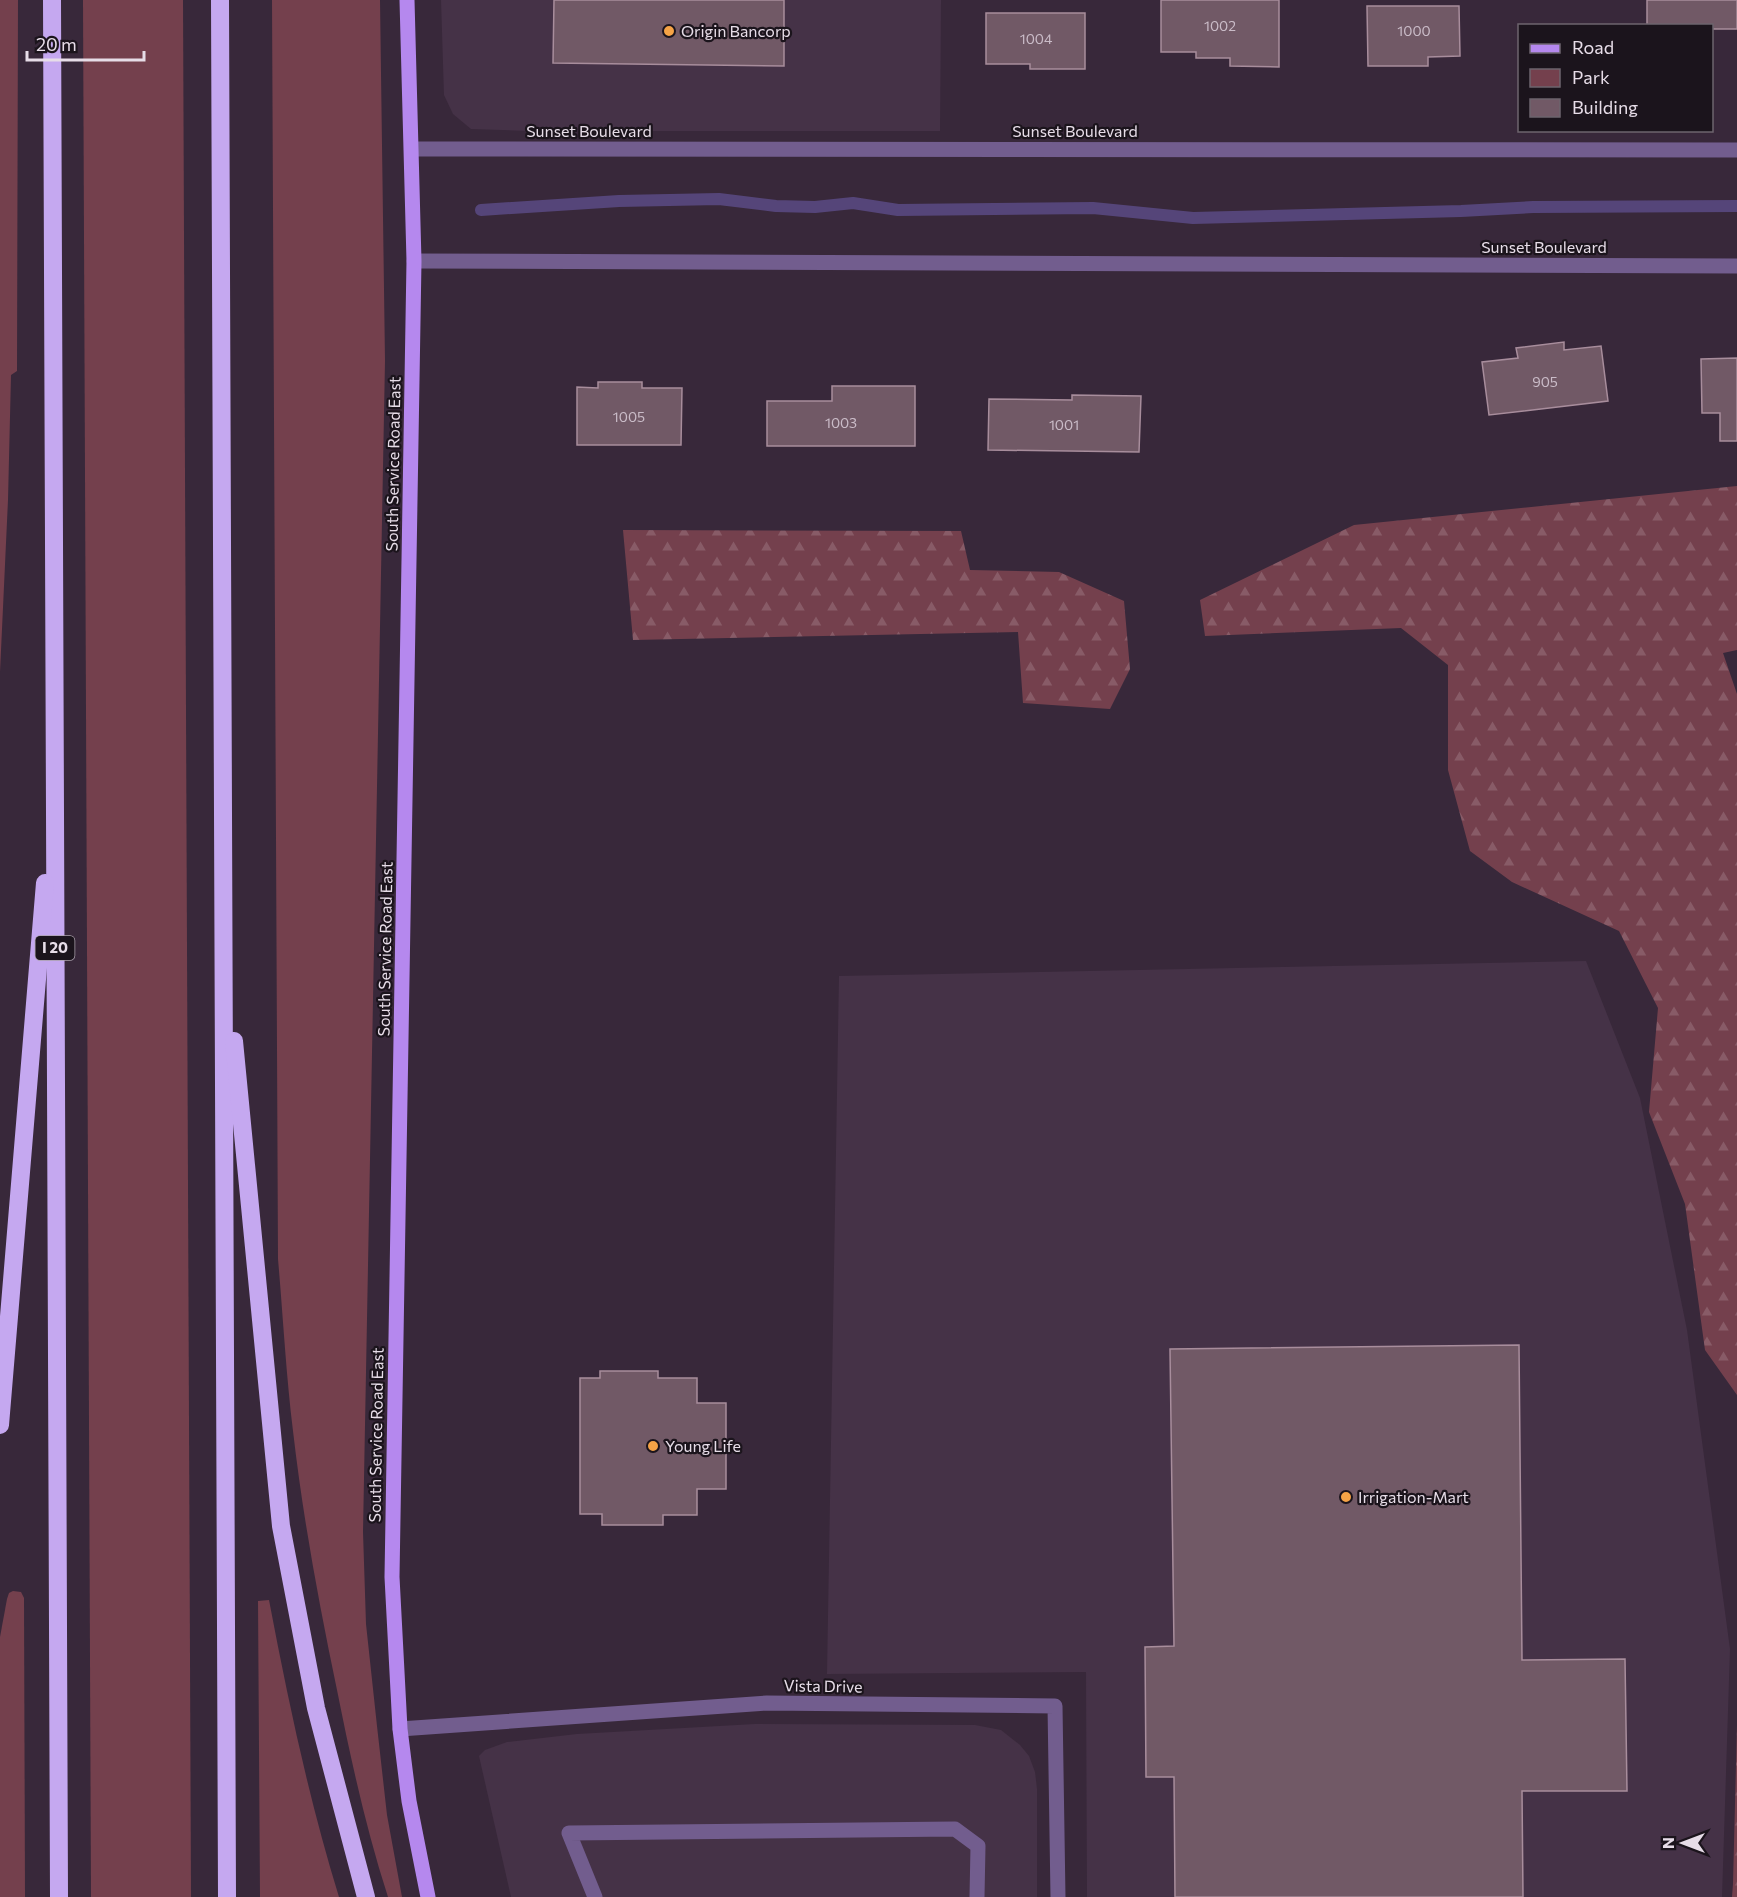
<svg xmlns="http://www.w3.org/2000/svg" width="1737" height="1897" font-family="Commissioner,sans-serif">
	<defs>
		<pattern id="forest-firs" width="22" height="20" patternUnits="userSpaceOnUse" patternTransform="scale(1.5)"><rect width="22" height="20" fill="#74404d"/><path d="M5 1l3.5 6h-7zM16 11l3.5 6h-7z" fill="#885b67"/></pattern>
	</defs>
	<rect width="100%" height="100%" fill="#38283a"/>
	<g fill="#453247">
		<polygon points="441,0 941,0 940,131 528,131 471,129 453,114 444,95"/>
		<polygon points="1586,961 1640,1098 1687,1330 1730,1649 1722,1897 1087,1897 1086,1672 827,1674 839,976"/>
		<polygon points="755,1724 975,1725 1001,1730 1020,1745 1029,1756 1035,1772 1037,1789 1037,1897 511,1897 479,1756 485,1750 507,1742 577,1734"/>
	</g>
	<g fill="#74404d">
		<polygon points="0,0 18,0 17,371 11,375 8,500 0,672"/>
		<polygon points="83,0 183,0 191,1897 91,1897"/>
		<path d="M272,0H380L385,361L363,1532L366,1624L377,1726L387,1815L402,1897H388C366,1829 351,1760 337,1690C319,1604 303,1518 293,1431C286,1374 283,1316 278,1259Z"/>
		<polygon points="13,1591 21,1592 24,1598 25,1897 0,1897 0,1637 7,1599 9,1593"/>
		<path d="M269,1600C288,1700 309,1800 339,1897H260L258,1601Z"/>
	</g>
	<g fill="url(#forest-firs)">
		<polygon points="1737,486 1737,650 1723,653 1737,694 1737,1395 1705,1350 1685,1204 1649,1112 1658,1008 1619,931 1512,882 1470,851 1448,770 1448,665 1401,628 1205,636 1200,600 1354,525"/>
		<polygon points="623,530 961,531 970,570 1059,572 1124,601 1130,669 1110,709 1023,703 1018,632 633,640"/>
		<polygon points="1737,1725 1737,1897 1732,1897 1733,1884"/>
	</g>
	<g fill="none" stroke-linecap="round" stroke-linejoin="round">
		<polyline stroke="#554579" stroke-width="12" points="481,210 619,201 719,199 776,206 815,207 853,203 898,210 1093,208 1193,218 1461,211 1533,207 1737,206"/>
	</g>
	<g fill="#715966" stroke="#a88d9c" stroke-width="1.5">
		<polygon points="554,0 784,0 784,66 553,63"/>
		<polygon points="1161,0 1279,0 1279,67 1230,66 1230,58 1196,58 1196,52 1161,52"/>
		<polygon points="1647,0 1737,0 1737,29 1712,29 1712,26 1647,26"/>
		<polygon points="1367,6 1459,6 1460,56 1428,57 1428,66 1368,66"/>
		<polygon points="986,13 1085,13 1085,69 1030,69 1030,64 986,64"/>
		<polygon points="1564,342 1564,350 1601,346 1608,401 1489,415 1482,362 1518,358 1516,348"/>
		<polygon points="1737,358 1737,441 1720,441 1720,413 1702,413 1701,359"/>
		<polygon points="598,382 642,382 642,388 682,388 681,445 577,445 577,387 598,388"/>
		<polygon points="832,386 915,386 915,446 767,446 767,401 832,401"/>
		<polygon points="1072,395 1141,396 1139,452 988,450 989,399 1072,400"/>
		<polygon points="1519,1345 1522,1660 1625,1659 1627,1791 1522,1791 1523,1897 1175,1897 1174,1777 1146,1777 1145,1647 1174,1646 1170,1349"/>
		<polygon points="600,1371 658,1371 658,1378 697,1378 697,1403 726,1403 726,1489 697,1489 697,1515 663,1515 663,1525 602,1525 602,1514 580,1514 580,1378 600,1378"/>
	</g>
	<g fill="none" stroke-linecap="round" stroke-linejoin="round">
		<g stroke="#725d8e" stroke-width="15">
			<polyline points="412,149 1737,150"/>
			<polyline points="414,261 1737,266"/>
			<polyline points="400,1729 767,1703 1055,1706 1058,1897"/>
			<polyline points="595,1897 569,1833 955,1829 978,1846 977,1897"/>
		</g>
		<polyline stroke="#b588ee" stroke-width="15" points="407,0 414,261 392,1577 400,1729 409,1801 428,1897"/>
		<g stroke="#c5a8f0" stroke-width="18">
			<polyline points="52,0 59,1897"/>
			<polyline points="220,0 227,1897"/>
			<polyline points="234,1041 281,1526 316,1708 366,1897"/>
			<polyline points="0,1425 45,883"/>
		</g>
	</g>
	<g fill="#f5a346" stroke="#1b141c" stroke-width="2">
		<circle cx="669" cy="31" r="6"/>
		<circle cx="653" cy="1446" r="6"/>
		<circle cx="1346" cy="1497" r="6"/>
	</g>
	<g text-anchor="middle" stroke-width="4.5" stroke-linejoin="round" paint-order="stroke">
		<g font-size="14" fill="#cabcc8">
			<text x="1220" y="31">1002</text>
			<text x="1414" y="36">1000</text>
			<text x="1036" y="44">1004</text>
			<text x="1545" y="387">905</text>
			<text x="629" y="422">1005</text>
			<text x="841" y="428">1003</text>
			<text x="1064" y="430">1001</text>
		</g>
		<rect fill="#1b141c" stroke="#aaa1ab" stroke-width="1.5" x="35.5" y="936" width="39" height="24" rx="4.5"/>
		<g font-size="15" font-weight="bold" fill="#e7dde8">
			<text x="55" y="953">I 20</text>
		</g>
		<g font-size="16" fill="#e7dde8" stroke="#1b141c" text-anchor="start">
			<text x="681" y="37">Origin Bancorp</text>
			<text x="665" y="1452">Young Life</text>
			<text x="1358" y="1503">Irrigation-Mart</text>
		</g>
		<g font-size="16" fill="#e7dde8" stroke="#1b141c">
			<text x="589" y="137">Sunset Boulevard</text>
			<text x="1075" y="137">Sunset Boulevard</text>
			<text x="1544" y="253">Sunset Boulevard</text>
			<text transform="translate(393 464) rotate(-89)" y="6">South Service Road East</text>
			<text transform="translate(385 949) rotate(-89)" y="6">South Service Road East</text>
			<text transform="translate(376 1435) rotate(-89)" y="6">South Service Road East</text>
			<text transform="translate(823 1686) rotate(1)" y="6">Vista Drive</text>
		</g>
	</g>
	<rect x="1518" y="24" width="195" height="108" fill="#1b141c" stroke="#6d646e" stroke-width="1.5"/>
	<rect x="1530" y="44" width="30" height="9" fill="#b588ee" stroke="#6d646e" stroke-width="1.5"/>
	<text x="1572" y="54" font-size="18" fill="#e7dde8">Road</text>
	<rect x="1530" y="69" width="30" height="18" fill="#74404d" stroke="#6d646e" stroke-width="1.5"/>
	<text x="1572" y="84" font-size="18" fill="#e7dde8">Park</text>
	<rect x="1530" y="99" width="30" height="18" fill="#715966" stroke="#6d646e" stroke-width="1.5"/>
	<text x="1572" y="114" font-size="18" fill="#e7dde8">Building</text>
	<g transform="translate(1683 1843) rotate(270)" stroke="#1b141c" stroke-width="4.5" paint-order="stroke">
	<path d="M0-4.5L10 22L0 15L-10 22Z" fill="#e7dde8"/>
	<text y="-9" font-size="16" font-weight="bold" text-anchor="middle" fill="#e7dde8">N</text>
	</g>
	<path d="M27 51v9h117v-9" fill="none" stroke="#e7dde8" stroke-width="3"/>
	<text x="36" y="51" font-size="18" fill="#e7dde8" stroke="#1b141c" stroke-width="4.5" paint-order="stroke">20 m</text>
</svg>
